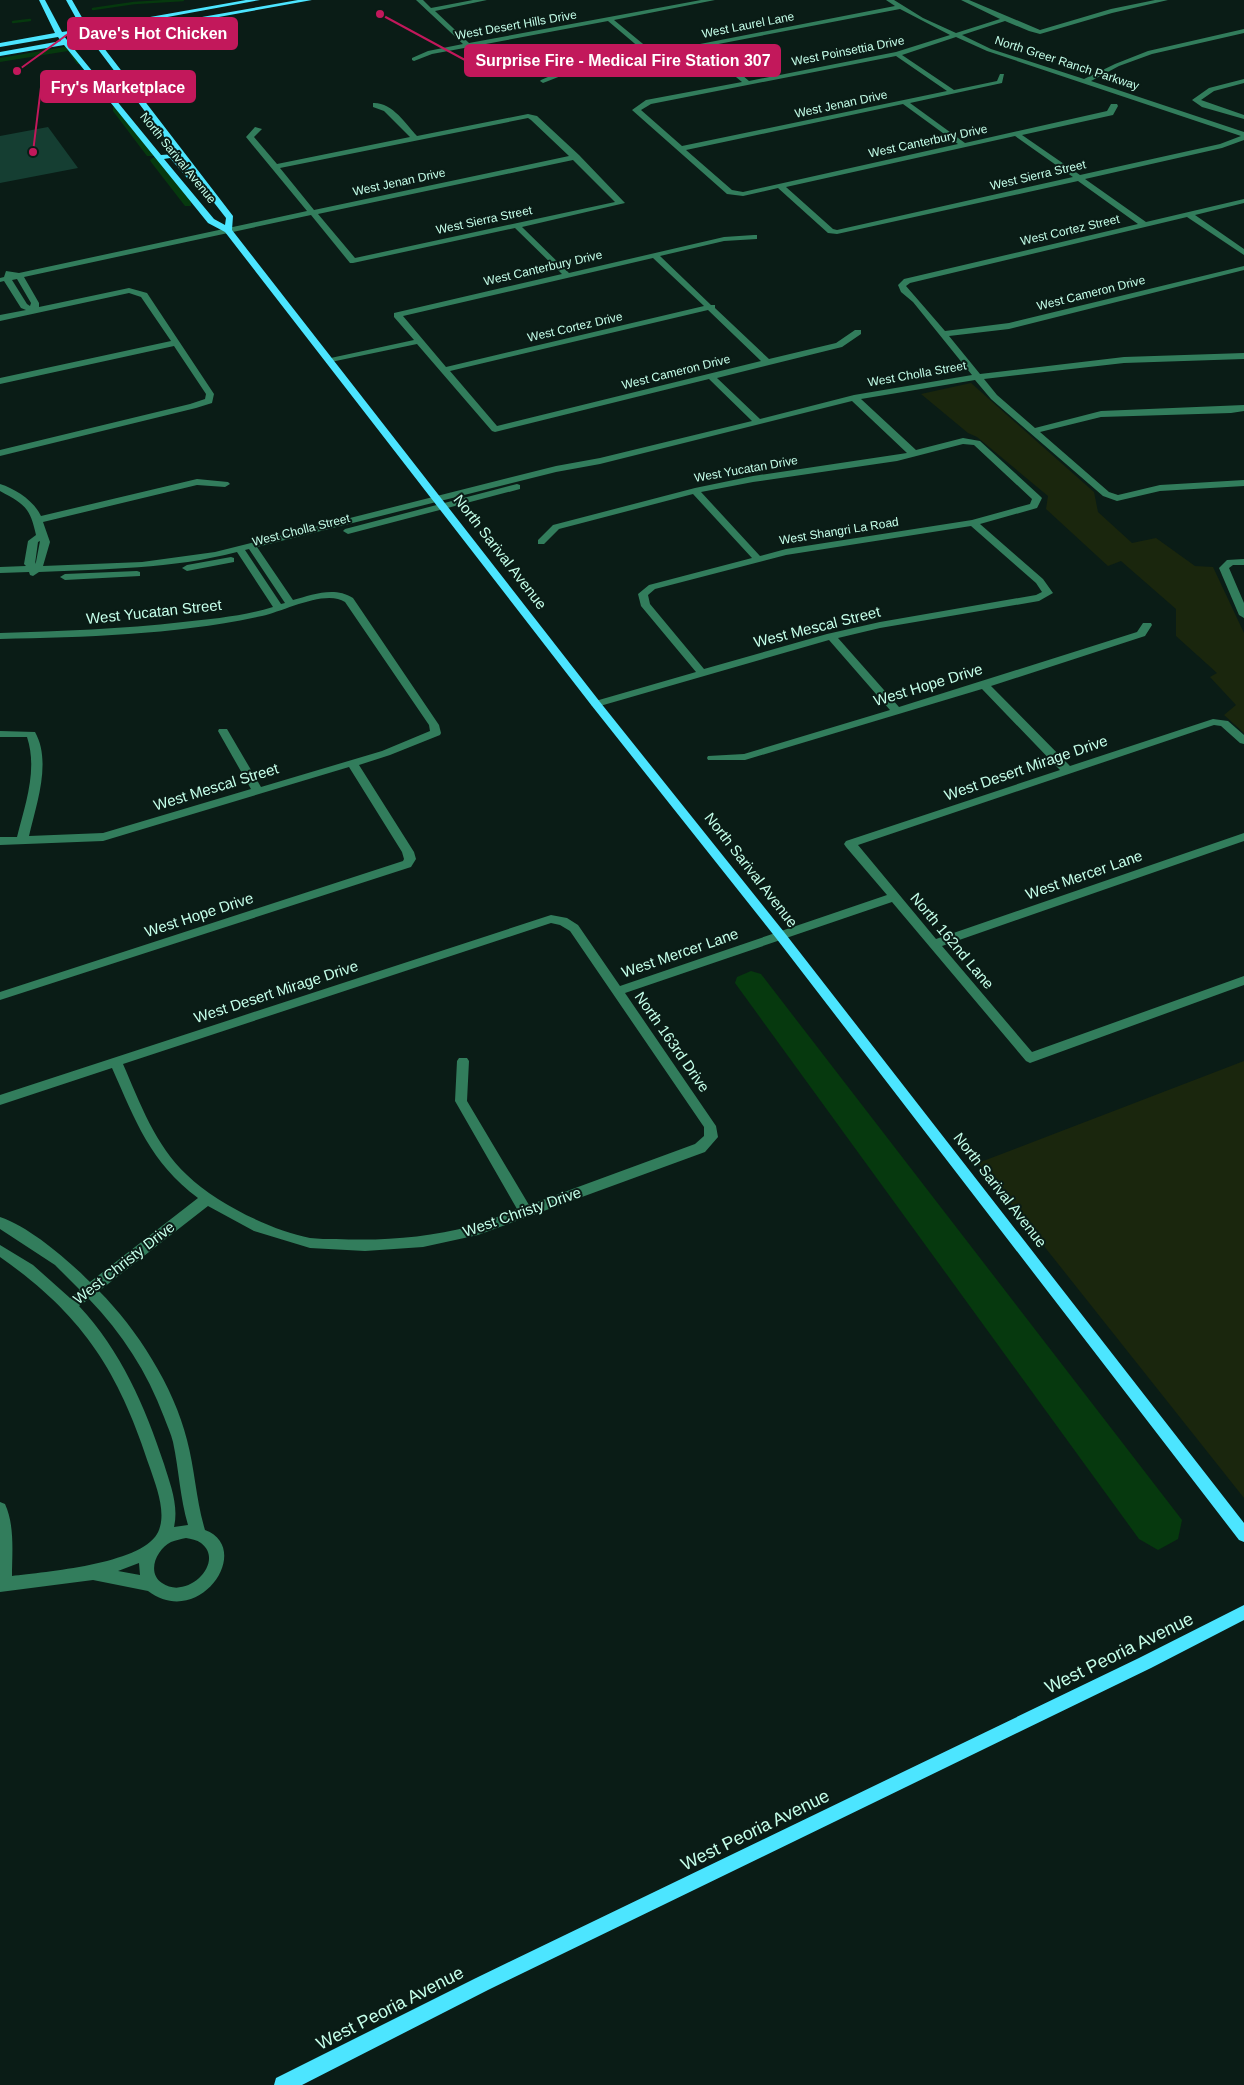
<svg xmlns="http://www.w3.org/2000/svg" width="1244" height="2085" font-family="Arial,sans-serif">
	<rect width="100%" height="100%" fill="#0a1c16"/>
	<g fill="#1a260d">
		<polygon points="971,383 1094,492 1098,512 1132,543 1156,538 1195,566 1213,567 1244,633 1244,733 1224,715 1236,705 1210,677 1217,673 1176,636 1176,609 1121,561 1108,566 1046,509 1048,496 977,437 968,433 921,394"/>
		<polygon points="1244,1061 1244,1498 978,1163"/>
	</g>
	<polygon fill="#06390e" points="751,971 761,974 1182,1520 1178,1539 1158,1550 1139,1539 735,983 737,977"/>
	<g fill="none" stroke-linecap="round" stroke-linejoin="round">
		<g stroke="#06390e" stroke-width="2.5">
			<polyline points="93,9 134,3 183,0"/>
			<polyline points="13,22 30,20"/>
		</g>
		<g fill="#06390e" fill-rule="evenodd">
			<polygon points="70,46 73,46 84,62 83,64 77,64 68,51 0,62 0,58"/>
			<polygon points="116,106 119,107 153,152 153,156 147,156 113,111 113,107"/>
			<polygon points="154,157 157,158 191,202 191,206 185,206 151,162 150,160"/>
		</g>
	</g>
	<polygon fill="#153e32" points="48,127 78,168 0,183 0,136"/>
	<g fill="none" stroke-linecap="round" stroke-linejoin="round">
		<g fill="#327d5c" fill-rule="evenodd">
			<path d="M416,0H423L431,8L473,0H487L435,11L469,43L701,0H715L614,20L654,53L895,6L886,0H894L923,18L956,33L1000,19L961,0H969L1040,30L1111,9L1155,0H1168L1112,13L1040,34L1029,31L1005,21L962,35L991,49L1084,79L1115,64L1148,51L1244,29V33L1152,54L1119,66L1091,81L1244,132V140L1222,148L1085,179L1146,222L1244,199V203L1195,215L1244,249V255L1187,217L910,283L906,286L945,331L1009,323L1244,266V270L1009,329L949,336L980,374L1124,357L1244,353V359L1124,363L984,379L997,395L1035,428L1101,411L1244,405V411L1231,413L1101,417L1040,432L1109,492L1118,495L1160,485L1244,480V486L1160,491L1117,501L1103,496L991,399L975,380L861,399L916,450L963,438L980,441L1040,496L1042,498L1037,508L980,524L1043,579L1053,593L1039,601L880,628L838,638L899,707L1137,632L1143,623H1151L1152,625L1145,636L991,686L1070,766L1213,719L1228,721L1244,735V744L1240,743L1221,726L1214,725L858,845L936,939L1244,833V841L942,946L1032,1052L1244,976V985L1030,1063L1026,1061L892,902L625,993L716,1126L718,1137L705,1152L478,1235L423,1247L365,1251L310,1248L254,1231L208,1206L99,1291C137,1329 174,1387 187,1440C195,1470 196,1500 205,1530C254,1548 200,1630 148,1591L93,1580L0,1592V1502L5,1504C15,1526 12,1553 12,1576C45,1572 140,1564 157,1534C168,1515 156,1486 150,1468C119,1372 84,1316 0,1257V1245L33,1265L70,1298L80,1290L55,1265L0,1229V1217C30,1227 68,1260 90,1282L198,1198C150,1162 136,1122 112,1068L0,1105V1095L551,915L567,918L578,925L620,986L887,895L846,847L844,844L846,841L1060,770L982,689L745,760H708L707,758L708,756L744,754L890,710L829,640L600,706H592L591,704L592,702L696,672L641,606L638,594L649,585L752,558L693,494L559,529L544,544H538V540L553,525L695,488L753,476L907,453L852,401L600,464L556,472L257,547L293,600C312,595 334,586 353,598L439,725L441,733L440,735L390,755L359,765L414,852L416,859L411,867L0,1000V992L403,861L404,859L402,852L349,767L103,841L0,845V837H17C25,805 38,770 27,737H0V731L35,732C52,762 36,805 29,836L103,833L251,789L218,731L219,729H227L261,787L382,751L430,731L429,725L345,602C326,589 284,611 262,616C176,635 87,637 0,639V633C61,631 122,629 183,622C213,619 244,616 273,607L237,552C172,569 105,569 39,572L33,576L30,575L29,572L0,573V567L26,566L24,564L28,541L36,535C30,507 24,504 0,491V484C16,489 34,501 41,516L197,479L228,482L230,484L225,487L197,485L43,522L50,542L43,566L142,562L215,552L556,466L600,458L752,421L709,379L495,432L492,431L417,344L326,363V359L414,340L394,317V313L562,274L515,228L353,263H350L311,215L24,277L39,303V307L129,288L147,293L214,394L212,403L196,408L0,456V450L190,404L205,399L206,394L174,346L0,384V378L171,341L141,297L129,293L0,321V315L26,310L21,308L4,281L0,282V278L4,277L6,271L19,273L307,211L246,137L255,127L262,129L254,137L277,164L410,137L384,111L373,107V103C392,102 406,124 417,136L528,114L537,116L579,155L625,203L522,227L569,273L724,237L754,235H757V239L724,241L660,256L711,305H715V308L769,359L836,343L855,330H861V334L842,347L717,378L760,419L854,395L972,375L913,302L901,292L898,285L904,279L1138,224L1078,181L837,234L828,233L778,188L743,196L727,194L632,110L646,100L742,82L701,48L566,74L543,83L540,81L541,80L564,70L647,54L608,21L432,54L414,61L412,60V58L428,51L463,44ZM900,9L950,35L896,52L749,81L708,46ZM956,37L987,51L1241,136L1220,144L1080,175L1022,135L1113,115L1118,106L1117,104H1111L1107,111L965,143L910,103L1002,83L1004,74H1000L997,81L954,90L902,55ZM896,56L947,91L682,146L641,110L651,104ZM903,104L958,144L743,192L732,190L686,150ZM528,118L531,120L569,156L314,210L280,168ZM1015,136L1073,177L837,230L833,229L786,187ZM573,160L615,202L355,258L318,214ZM653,258L704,306L446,367L403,316ZM17,279L31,303L30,306L27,304L12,280ZM708,310L761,361L497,426L450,371ZM963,444L974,445L1032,499L1030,504L972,520L786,549L760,556L701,492L753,482L897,461ZM971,526L1036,583L1042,592L1036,595L880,622L827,634L704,669L650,604L648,595L655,589L786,555ZM40,541L36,562L35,564L38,542ZM249,549L285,603L281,604L245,550ZM551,923L560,925L570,931L704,1127V1136L695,1144L529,1205L467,1101L469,1061L467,1058H459L457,1061L455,1101L517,1209C502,1215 487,1222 471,1226C427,1238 382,1241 336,1239C328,1239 318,1239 310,1238C270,1230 216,1203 187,1175C155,1145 140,1103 123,1064ZM89,1299C122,1333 147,1372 164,1417C167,1425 171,1434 173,1442C179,1470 180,1498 188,1525L174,1527C179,1505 170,1484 164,1464C145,1406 121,1351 79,1306ZM186,1538C191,1539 197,1540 201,1543C226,1562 187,1601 162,1583C146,1572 157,1549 171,1542C176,1540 181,1539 186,1538ZM139,1563L140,1575L118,1571Z"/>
			<polygon points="1244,79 1244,83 1214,91 1201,100 1244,115 1244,119 1202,107 1192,100 1209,88"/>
			<polygon points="517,484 520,485 520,489 348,534 343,531 345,529"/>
			<polygon points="231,557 234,558 234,562 187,571 182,568 187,565"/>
			<polygon points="1244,559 1244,565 1233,565 1229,568 1244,603 1244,618 1239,615 1219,568 1227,560"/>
			<polygon points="137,571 140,572 140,576 65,580 60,577 65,574"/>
		</g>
		<g fill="#4ce5ff" fill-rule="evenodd">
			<path d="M39,0H45L62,32L82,29L66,0H72L88,28L246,0H260L91,31L94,36L298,0H312L97,39L233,216L232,230L600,702L784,932L1244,1523V1542L1239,1540L776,938L592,706L225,232L208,223L64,45L0,56V52L61,41L58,37L0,47V43L55,33ZM85,32L88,37L67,40L64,36ZM91,40L193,175L175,154L161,155L70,44ZM170,158L188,179H194V177L226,218L225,225L214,219L164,159Z"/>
			<polygon points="1244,1605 1244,1620 1151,1668 488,1990 302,2085 274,2085 276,2078 476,1978 1139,1658"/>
		</g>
	</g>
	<g text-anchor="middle" stroke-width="4" stroke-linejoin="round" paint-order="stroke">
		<g font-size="12" fill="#c5ffea" stroke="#0a1c16">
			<text transform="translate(516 25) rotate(-10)" y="4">West Desert Hills Drive</text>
			<text transform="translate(748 25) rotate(-11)" y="4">West Laurel Lane</text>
			<text transform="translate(848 51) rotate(-11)" y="4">West Poinsettia Drive</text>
			<text transform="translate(1067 63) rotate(18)" y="4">North Greer Ranch Parkway</text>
			<text transform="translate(841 104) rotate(-12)" y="4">West Jenan Drive</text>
			<text transform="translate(928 141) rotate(-12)" y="4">West Canterbury Drive</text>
			<text transform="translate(178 158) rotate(51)" y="4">North Sarival Avenue</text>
			<text transform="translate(1038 175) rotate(-13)" y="4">West Sierra Street</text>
			<text transform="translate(399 182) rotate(-12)" y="4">West Jenan Drive</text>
			<text transform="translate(484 220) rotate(-12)" y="4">West Sierra Street</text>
			<text transform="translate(1070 230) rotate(-13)" y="4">West Cortez Street</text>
			<text transform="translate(543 268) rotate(-13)" y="4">West Canterbury Drive</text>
			<text transform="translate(1091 293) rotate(-14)" y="4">West Cameron Drive</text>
			<text transform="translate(575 327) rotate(-13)" y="4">West Cortez Drive</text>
			<text transform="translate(676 372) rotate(-14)" y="4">West Cameron Drive</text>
			<text transform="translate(917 374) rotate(-10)" y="4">West Cholla Street</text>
			<text transform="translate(746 469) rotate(-10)" y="4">West Yucatan Drive</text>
			<text transform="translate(301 530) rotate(-14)" y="4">West Cholla Street</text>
			<text transform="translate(839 531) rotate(-9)" y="4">West Shangri La Road</text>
		</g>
		<g font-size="15" fill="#c5ffea" stroke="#0a1c16">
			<text transform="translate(500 552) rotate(52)" y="5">North Sarival Avenue</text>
			<text transform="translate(154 612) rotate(-6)" y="5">West Yucatan Street</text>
			<text transform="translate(817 627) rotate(-14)" y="5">West Mescal Street</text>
			<text transform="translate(928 685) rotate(-17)" y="5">West Hope Drive</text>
			<text transform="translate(1026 768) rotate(-19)" y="5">West Desert Mirage Drive</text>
			<text transform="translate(216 787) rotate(-17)" y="5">West Mescal Street</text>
			<text transform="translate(751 870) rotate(52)" y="5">North Sarival Avenue</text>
			<text transform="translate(1084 875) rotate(-19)" y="5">West Mercer Lane</text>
			<text transform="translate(199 915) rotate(-18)" y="5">West Hope Drive</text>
			<text transform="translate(952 941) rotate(50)" y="5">North 162nd Lane</text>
			<text transform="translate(680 953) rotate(-19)" y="5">West Mercer Lane</text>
			<text transform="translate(276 992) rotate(-18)" y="5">West Desert Mirage Drive</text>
			<text transform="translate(672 1042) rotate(55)" y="5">North 163rd Drive</text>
			<text transform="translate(1000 1190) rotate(52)" y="5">North Sarival Avenue</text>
			<text transform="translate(522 1212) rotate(-19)" y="5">West Christy Drive</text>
			<text transform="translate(124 1263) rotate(-38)" y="5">West Christy Drive</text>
		</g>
		<g font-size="18" fill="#c5ffea" stroke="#0a1c16">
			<text transform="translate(1119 1653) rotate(-26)" y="6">West Peoria Avenue</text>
			<text transform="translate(755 1830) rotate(-26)" y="6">West Peoria Avenue</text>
			<text transform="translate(390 2008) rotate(-27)" y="6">West Peoria Avenue</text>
		</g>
	</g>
	<path fill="none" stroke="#c2185b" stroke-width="2" d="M17 71L68 34M380 14L465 60M33 152L41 87"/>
	<g fill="#c2185b" stroke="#0a1c16" stroke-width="2">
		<circle cx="17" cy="71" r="5"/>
		<circle cx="380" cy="14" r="5"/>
		<circle cx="33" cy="152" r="5"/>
	</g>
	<g fill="#c2185b" stroke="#c2185b" stroke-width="2">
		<rect x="68" y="18" width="169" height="31" rx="5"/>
		<rect x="465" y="45" width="315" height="31" rx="5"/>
		<rect x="41" y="71" width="154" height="31" rx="5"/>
	</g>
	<g font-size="16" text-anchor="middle" font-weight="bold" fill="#fff">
		<text x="153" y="39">Dave's Hot Chicken</text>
		<text x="623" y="66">Surprise Fire - Medical Fire Station 307</text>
		<text x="118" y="93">Fry's Marketplace</text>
	</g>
</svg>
